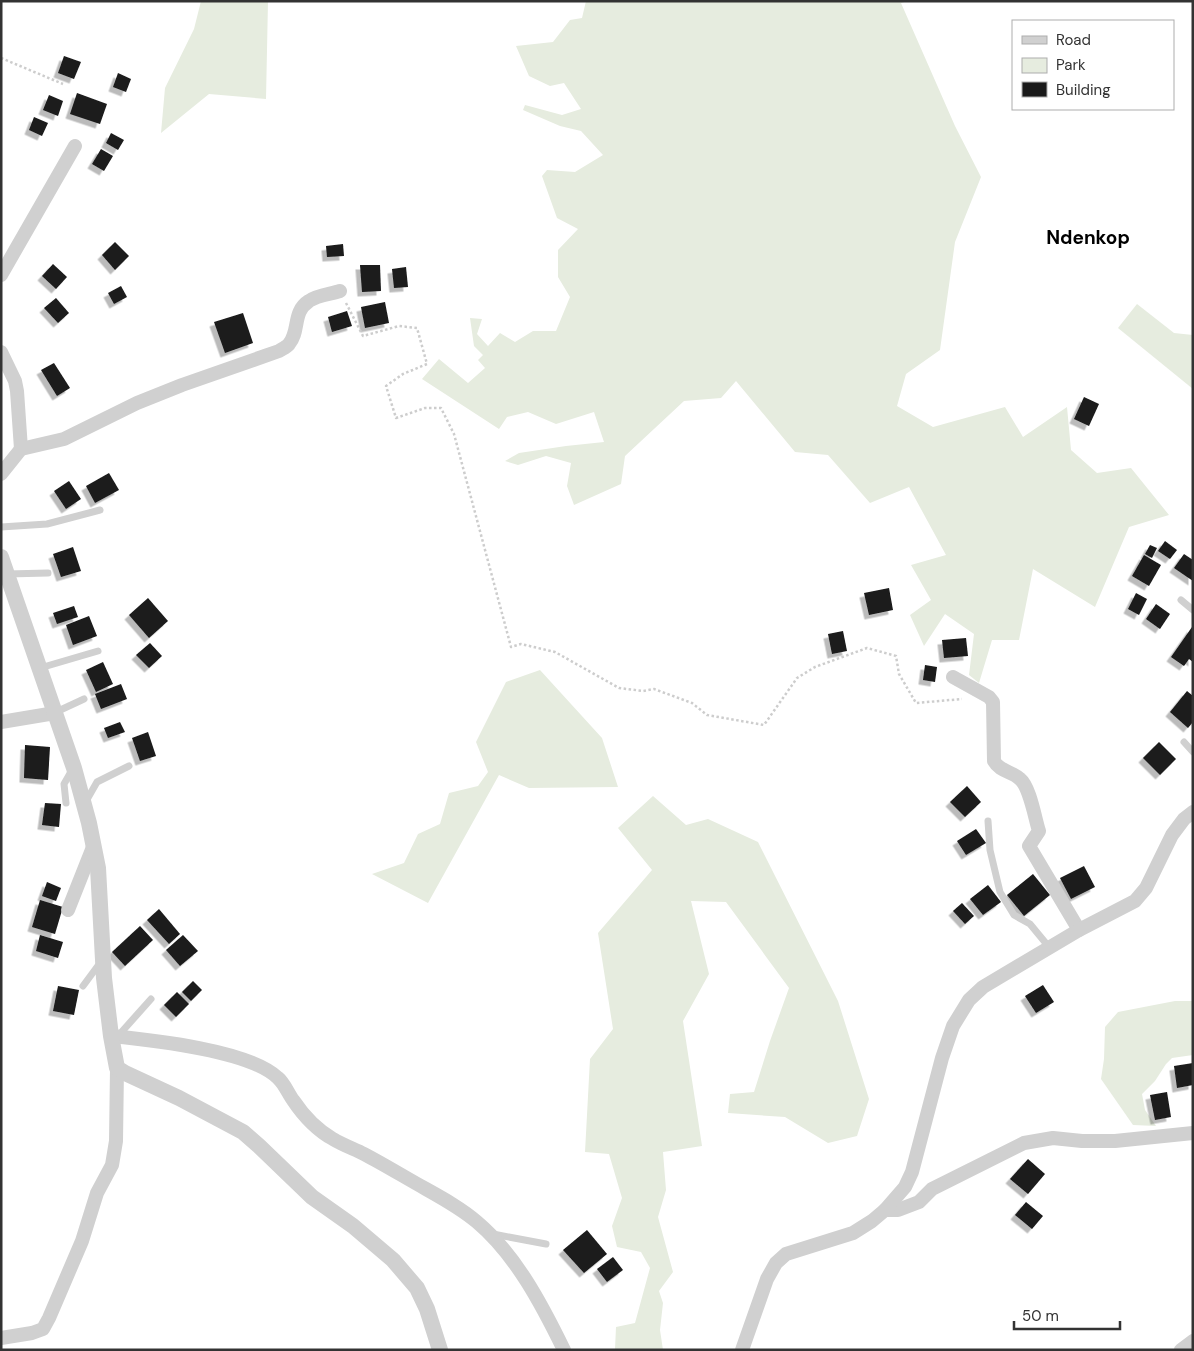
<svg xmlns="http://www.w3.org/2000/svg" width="1194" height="1351" font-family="'DM Sans',sans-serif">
	<defs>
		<filter id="shadow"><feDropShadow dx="-4.5" dy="4.5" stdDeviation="0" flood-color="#0004"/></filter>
	</defs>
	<rect width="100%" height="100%" fill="#fff"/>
	<g fill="#e6ecdf">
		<polygon points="201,1 268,1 266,99 209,94 161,133 165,88 194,29"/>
		<polygon points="586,1 908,1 901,3 955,126 981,177 955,242 940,350 906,374 897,406 933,427 1005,407 1023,437 1067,407 1071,450 1097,473 1131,468 1169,515 1129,527 1095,607 1033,569 1019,640 992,640 979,683 969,675 974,634 945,614 924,646 910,615 931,600 911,565 946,555 909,487 870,503 828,455 795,452 736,381 721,398 684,401 625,456 621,484 574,505 567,486 571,463 546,456 518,465 505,461 519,453 566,446 604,442 594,412 556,424 528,412 507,417 499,429 422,379 439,359 468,383 485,368 478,360 483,355 474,346 470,318 482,319 477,334 488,346 500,333 515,342 533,331 556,331 570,297 558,277 558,250 578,229 557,218 542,176 547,170 575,172 603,155 581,131 560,126 523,110 525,105 562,115 581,109 564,83 550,86 529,76 516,46 553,42 570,20 582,18"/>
		<polygon points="1137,304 1174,333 1193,335 1193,389 1118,328"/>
		<polygon points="540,670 602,738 618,787 529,788 499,775 428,903 372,874 404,863 418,834 440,824 449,793 478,786 488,772 476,742 506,682"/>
		<polygon points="653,796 686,825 708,819 758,842 838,1001 869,1099 857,1136 828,1143 785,1117 728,1113 730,1094 754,1092 770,1041 789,988 726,902 691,901 709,974 683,1021 702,1146 663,1152 666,1190 658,1217 673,1272 659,1291 663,1303 660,1330 663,1350 616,1350 615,1349 616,1327 635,1323 650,1268 641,1252 617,1247 612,1226 622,1198 609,1154 585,1152 590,1059 613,1029 598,933 652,870 618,828"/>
		<polygon points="1175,1001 1193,1001 1193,1055 1172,1058 1166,1064 1155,1081 1142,1094 1145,1110 1156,1126 1133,1125 1101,1079 1104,1059 1105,1027 1118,1012"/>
	</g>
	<g fill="#1a1a1a" filter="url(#shadow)">
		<polygon points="64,56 81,62 74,79 58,73"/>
		<polygon points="118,73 131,79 126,92 113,87"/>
		<polygon points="77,93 107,104 100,124 70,114"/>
		<polygon points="49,95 63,101 58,116 43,110"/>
		<polygon points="34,117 48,123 42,136 29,130"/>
		<polygon points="111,133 124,140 118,150 106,143"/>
		<polygon points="101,149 113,156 104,171 92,164"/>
		<polygon points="115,242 129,256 115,270 102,255"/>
		<polygon points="343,244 344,256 327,257 326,246"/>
		<polygon points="53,264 67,277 56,289 42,276"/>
		<polygon points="360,265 380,265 381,291 362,292"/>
		<polygon points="406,267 408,287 394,288 392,269"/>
		<polygon points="121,286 127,297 114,304 108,293"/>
		<polygon points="56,298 69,313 58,323 44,308"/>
		<polygon points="385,302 389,323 365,328 361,307"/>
		<polygon points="347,311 352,326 332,332 328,317"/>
		<polygon points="243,313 253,343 225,353 214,322"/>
		<polygon points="54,363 70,388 57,396 41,370"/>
		<polygon points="1084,397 1099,404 1089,426 1074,419"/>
		<polygon points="109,473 119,490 95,503 86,486"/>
		<polygon points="69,481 81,499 66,509 54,491"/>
		<polygon points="1165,541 1177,550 1170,559 1158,551"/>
		<polygon points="1150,545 1157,548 1152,558 1145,554"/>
		<polygon points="73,547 81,571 61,577 53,554"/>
		<polygon points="1184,554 1193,560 1193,581 1174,568"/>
		<polygon points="1144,555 1161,565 1149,586 1132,576"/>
		<polygon points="889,588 893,610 869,615 864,593"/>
		<polygon points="1136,593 1147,599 1139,615 1128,609"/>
		<polygon points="148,598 168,621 149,638 129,615"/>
		<polygon points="1156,604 1170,614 1160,629 1146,619"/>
		<polygon points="74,606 78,617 57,624 53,613"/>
		<polygon points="89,616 97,636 73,645 66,625"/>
		<polygon points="1192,627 1193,662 1189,659 1184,666 1171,657"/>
		<polygon points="843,631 847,651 832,654 828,634"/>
		<polygon points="966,638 968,656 944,658 942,640"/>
		<polygon points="150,643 162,656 149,668 136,655"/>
		<polygon points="103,662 113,684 96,692 86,670"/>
		<polygon points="925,665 937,667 935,682 923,680"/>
		<polygon points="121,684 127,699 101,709 95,694"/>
		<polygon points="1187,691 1193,696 1193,722 1188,728 1170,712"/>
		<polygon points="120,722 125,732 108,738 104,728"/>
		<polygon points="148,732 156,756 140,761 132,738"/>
		<polygon points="1159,742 1176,759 1160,775 1143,758"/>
		<polygon points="25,745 50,747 48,780 24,778"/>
		<polygon points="967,786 981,802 965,817 950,802"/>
		<polygon points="45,803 61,804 59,827 42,825"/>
		<polygon points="976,829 986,843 966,855 957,841"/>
		<polygon points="1084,866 1095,887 1071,899 1060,878"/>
		<polygon points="1033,874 1050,895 1024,916 1007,895"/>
		<polygon points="47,882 61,888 56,901 42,896"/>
		<polygon points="988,885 1001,902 983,915 970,899"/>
		<polygon points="40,900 63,907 55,934 32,927"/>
		<polygon points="962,903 974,916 965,924 953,911"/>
		<polygon points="159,909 180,934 169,944 147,920"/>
		<polygon points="140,926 153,940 125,966 112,952"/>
		<polygon points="40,935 63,942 58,958 36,951"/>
		<polygon points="183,935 198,951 180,966 166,950"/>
		<polygon points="193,981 202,990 191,1001 182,992"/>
		<polygon points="1043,985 1054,1002 1036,1013 1025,996"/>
		<polygon points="58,986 79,990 74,1015 53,1011"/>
		<polygon points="177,992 189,1004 176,1017 164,1005"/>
		<polygon points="1193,1063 1193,1085 1177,1088 1174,1066"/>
		<polygon points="1167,1092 1171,1117 1155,1120 1150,1095"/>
		<polygon points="1028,1159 1045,1174 1028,1194 1010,1179"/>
		<polygon points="1026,1202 1043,1216 1032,1229 1015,1215"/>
		<polygon points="587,1230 607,1254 584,1273 563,1250"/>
		<polygon points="613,1257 623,1270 607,1282 597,1269"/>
	</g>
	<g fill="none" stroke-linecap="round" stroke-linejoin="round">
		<g stroke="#cdcdcd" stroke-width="2.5" stroke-dasharray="2.5 2.5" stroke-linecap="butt">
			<polyline points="1,58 63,84"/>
			<polyline points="346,303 363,336 399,326 417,328 427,364 403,374 386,386 396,418 425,408 441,408 454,434 511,647 521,644 555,652 619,688 643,691 654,689 692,703 707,715 764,725 797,678 815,667 867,648 896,656 899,674 916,703 962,699"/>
		</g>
		<g stroke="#d0d0d0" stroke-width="7">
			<polyline points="1,527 47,524 100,510"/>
			<polyline points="7,574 48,573"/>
			<polyline points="1181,600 1193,610"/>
			<polyline points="40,668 98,651"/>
			<polyline points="56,712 84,699"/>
			<polyline points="1184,742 1193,752"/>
			<polyline points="66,803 64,784 72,770"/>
			<polyline points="85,803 97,782 129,766"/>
			<polyline points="988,821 990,850 1000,892 1014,915 1030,924 1049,947"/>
			<polyline points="83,986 100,963"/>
			<polyline points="118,1036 151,999"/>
			<polyline points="493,1234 546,1244"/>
		</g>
		<g stroke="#d0d0d0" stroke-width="14">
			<polyline points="1,275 75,146"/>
			<polyline points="1,352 15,381 17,391 21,449"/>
			<path d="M1,474L21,449L64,439L137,403L182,385L279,351C282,349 287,347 289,344C300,331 292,312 309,301C317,295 331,294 340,291"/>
			<path d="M953,677L989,697L993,702L994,761C1000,772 1012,771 1020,779C1030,787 1035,819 1039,831L1029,846L1079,930"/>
			<polyline points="1,722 55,713"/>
			<polyline points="68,910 93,847"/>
			<path d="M111,1036C152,1040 249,1050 278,1078C284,1083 288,1093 293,1100C303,1115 317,1130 333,1139C343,1145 354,1149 364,1154C385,1165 406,1178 426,1189C444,1199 462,1209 477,1222C516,1255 542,1305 564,1350"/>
			<polyline points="885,1210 898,1210 919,1202 932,1189 1024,1143 1053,1138 1082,1141 1115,1141 1193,1133"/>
			<polyline points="1,1338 32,1333 43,1329 49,1318 82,1241 97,1193 112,1165 116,1141 117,1068"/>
			<polyline points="742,1350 767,1279 776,1263 786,1254 853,1233 872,1221 885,1210 905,1187 912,1172 942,1058 953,1026 969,1000 983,987 1079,930 1135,901 1146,888 1172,835 1184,819 1193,812"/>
			<polyline points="1181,1350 1193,1341"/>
		</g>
		<polyline stroke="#d0d0d0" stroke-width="16" points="1,557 74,768 89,823 98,868 104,978 111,1036 117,1068 125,1073 179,1098 243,1132 259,1146 312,1197 353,1226 393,1260 417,1288 427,1309 440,1350"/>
	</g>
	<g text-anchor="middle" stroke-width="5" stroke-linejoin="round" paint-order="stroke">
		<g font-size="19" font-weight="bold" fill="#000" stroke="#fff">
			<text x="1088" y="244">Ndenkop</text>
		</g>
	</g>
	<rect width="1194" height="1351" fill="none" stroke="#333333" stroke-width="5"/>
	<rect x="1012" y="20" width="162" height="90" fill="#ffffff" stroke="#adadad"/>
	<rect x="1022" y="36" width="25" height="8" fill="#d0d0d0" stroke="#adadad"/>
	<text x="1056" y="45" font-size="15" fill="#333333">Road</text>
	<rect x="1022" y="58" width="25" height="15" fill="#e6ecdf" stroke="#adadad"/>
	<text x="1056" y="70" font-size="15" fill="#333333">Park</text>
	<rect x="1022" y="82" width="25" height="15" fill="#1a1a1a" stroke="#adadad"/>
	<text x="1056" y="95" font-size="15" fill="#333333">Building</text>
	<path d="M1014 1321v8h106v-8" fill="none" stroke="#333333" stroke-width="2.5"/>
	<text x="1022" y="1321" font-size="15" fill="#333333" stroke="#ffffff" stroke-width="4" paint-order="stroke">50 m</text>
</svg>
